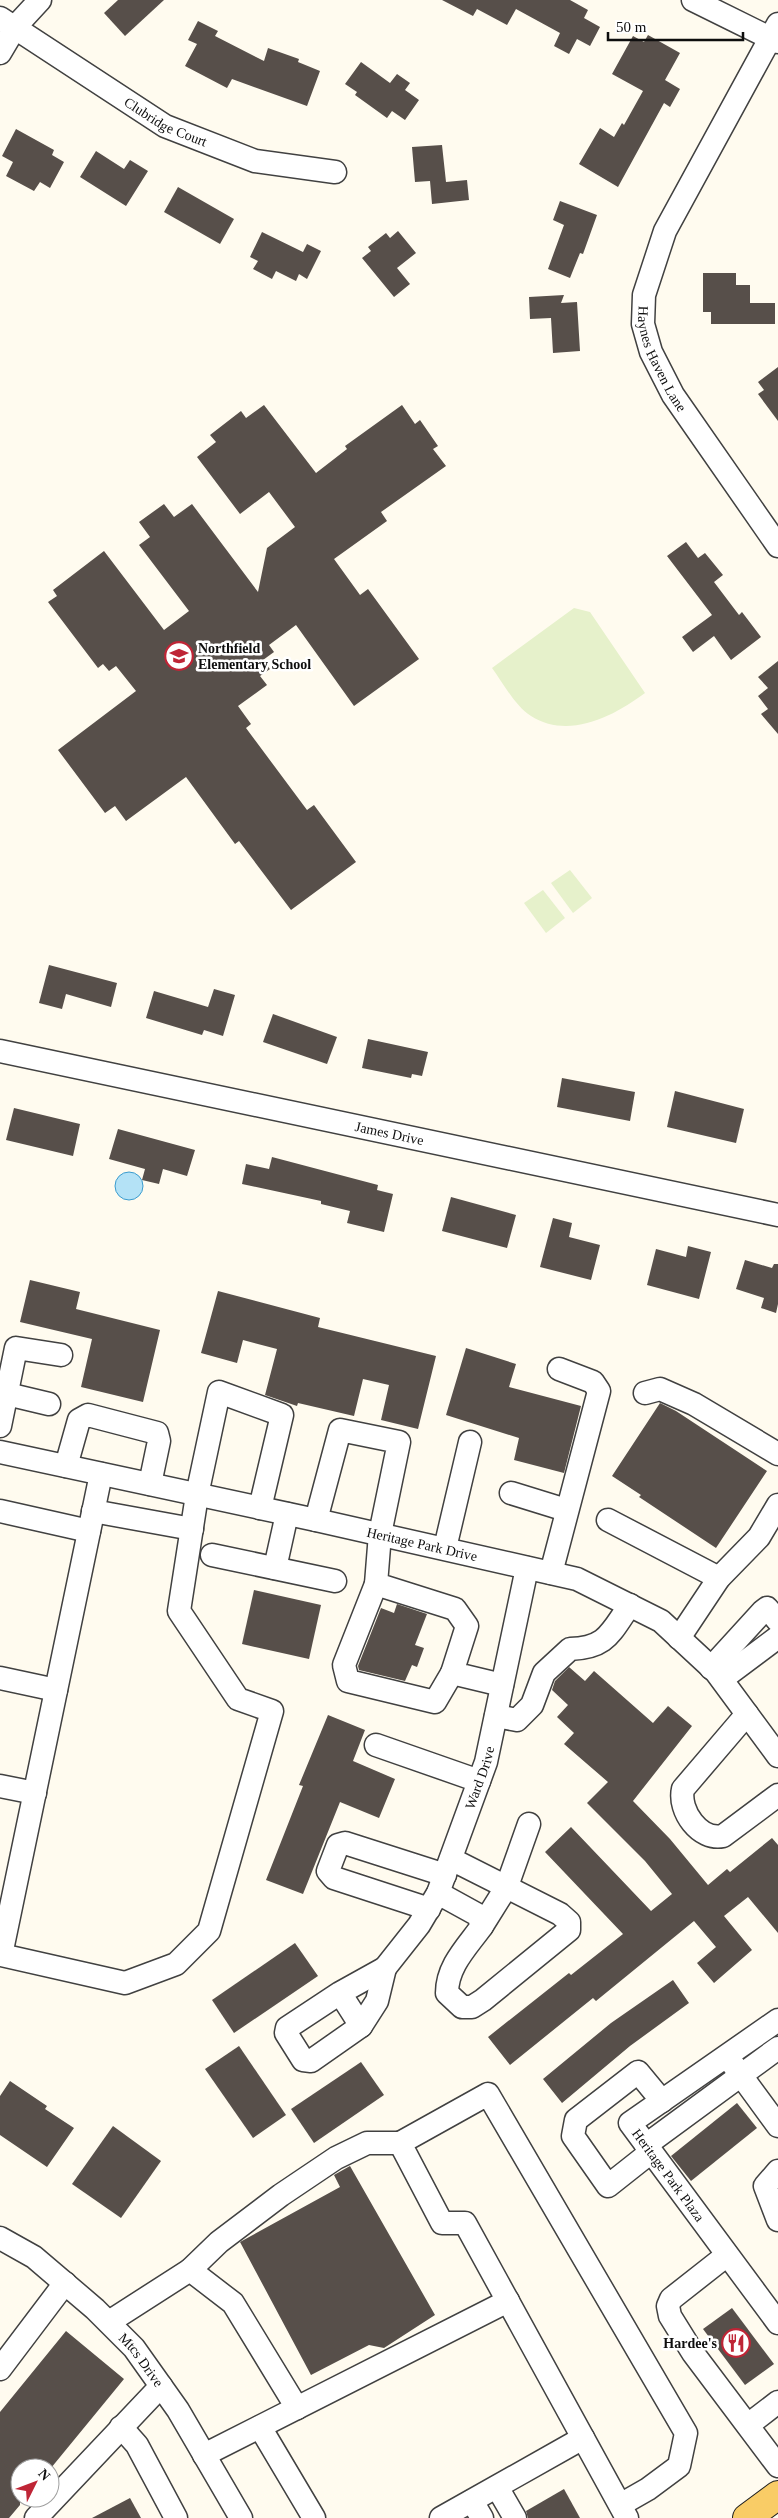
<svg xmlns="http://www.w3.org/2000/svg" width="778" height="2518" font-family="Georgia,serif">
	<rect width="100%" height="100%" fill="#fffbef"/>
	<g fill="#e6f1cb">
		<path d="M574,608L590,612L645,693C614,716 569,740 531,716C515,706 503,683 492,668Z"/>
		<polygon points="570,870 592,898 573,913 551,883"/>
		<polygon points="543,890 565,918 546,933 524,903"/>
	</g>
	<circle fill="#b4e2f6" stroke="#3b9cce" cx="129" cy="1186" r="14"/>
	<g fill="#574f4a">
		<polygon points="118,0 164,0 125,36 104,13"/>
		<polygon points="442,0 570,0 588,10 584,18 600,27 590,46 577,39 569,54 554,46 560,33 516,9 507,25 477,9 473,16"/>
		<polygon points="198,21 218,31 215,36 264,61 268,48 299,59 298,62 320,71 307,106 232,79 227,88 185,66 197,44 188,40"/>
		<polygon points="648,35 680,53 665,80 680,89 670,107 664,103 618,187 579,164 600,128 614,137 622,123 624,125 643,91 612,74 633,36 644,42"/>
		<polygon points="361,62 390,83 397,74 410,83 405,90 419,100 405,120 392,111 387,118 355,95 357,92 345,84"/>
		<polygon points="16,129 54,150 52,155 64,162 50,188 40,182 34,191 6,176 13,162 2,156"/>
		<polygon points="442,145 446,182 467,180 469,200 432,204 430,181 415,182 412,147"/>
		<polygon points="96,151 124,169 130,160 148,171 126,206 80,177"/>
		<polygon points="178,187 234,219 220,244 164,212"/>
		<polygon points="560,201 597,215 583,254 580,253 570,278 548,269 564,225 553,220"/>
		<polygon points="398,231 416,253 397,268 410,284 394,297 362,258 371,251 368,247 386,233 390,238"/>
		<polygon points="262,232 303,252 307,244 321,251 307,279 299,274 296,281 276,271 272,279 253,269 258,261 250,257"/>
		<polygon points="703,273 736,273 736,285 750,285 750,303 775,303 775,324 711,324 711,312 703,312"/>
		<polygon points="564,295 561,303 577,302 580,351 553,353 551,318 530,319 529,297"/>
		<polygon points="778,367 778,421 758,394 764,390 758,382"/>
		<polygon points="264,405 316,473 347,449 345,446 402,405 415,424 420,420 438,446 433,449 446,466 381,512 387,521 334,559 360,595 368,589 419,659 354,706 296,625 269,645 274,652 263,660 270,669 260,676 267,685 238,706 251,724 246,728 307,810 314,805 356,862 291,910 239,841 235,844 186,777 126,821 115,806 105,813 58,750 136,691 116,666 109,671 103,664 98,668 48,602 57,596 53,590 104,551 164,630 189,611 139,545 150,537 139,522 164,504 174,517 192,504 258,592 267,548 295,527 269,492 240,514 197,457 216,442 210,435 241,411 246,418"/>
		<polygon points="686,542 698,558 705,553 723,575 714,582 739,615 742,612 761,637 731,660 714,636 693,652 682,637 712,615 667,556"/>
		<polygon points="778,661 778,734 761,714 768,709 758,696 768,688 758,677"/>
		<polygon points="49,965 117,983 111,1007 66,994 62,1009 39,1003"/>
		<polygon points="214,989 235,995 223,1036 204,1030 202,1035 146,1018 154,991 208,1007"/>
		<polygon points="273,1014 337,1037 327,1064 263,1042"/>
		<polygon points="368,1039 428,1052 422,1076 412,1074 411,1078 362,1068"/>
		<polygon points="562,1078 635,1092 630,1121 557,1107"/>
		<polygon points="675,1091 744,1109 736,1143 667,1127"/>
		<polygon points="14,1108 80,1124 73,1156 6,1140"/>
		<polygon points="118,1129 195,1150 187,1176 163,1169 159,1184 142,1180 145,1169 109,1159"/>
		<polygon points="272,1157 378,1185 377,1190 393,1194 384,1232 347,1223 350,1211 321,1204 321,1201 242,1184 246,1164 269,1169"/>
		<polygon points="451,1197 516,1215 507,1248 442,1231"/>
		<polygon points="553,1218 572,1223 569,1237 600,1245 591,1280 540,1267"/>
		<polygon points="688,1246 711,1252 699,1299 647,1285 656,1249 686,1257"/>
		<polygon points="745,1260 772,1268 774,1264 778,1264 778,1304 776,1313 761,1308 764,1298 736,1289"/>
		<polygon points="30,1280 80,1292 76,1309 160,1330 143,1402 81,1387 92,1339 20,1322"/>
		<polygon points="218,1291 320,1318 318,1327 436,1356 418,1429 381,1420 389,1385 363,1379 354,1416 298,1403 297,1406 265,1395 277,1349 243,1340 237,1363 201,1353"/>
		<polygon points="466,1348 516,1364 509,1387 581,1406 564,1473 514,1460 519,1438 446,1415"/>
		<polygon points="660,1403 676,1411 767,1471 716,1548 639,1497 641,1495 612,1476"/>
		<polygon points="254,1590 321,1605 309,1659 242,1644"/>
		<polygon points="397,1604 427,1614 415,1645 424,1648 417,1667 412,1665 405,1681 359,1670 358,1666 381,1608 394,1613"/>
		<polygon points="569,1667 585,1681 594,1671 653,1723 668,1706 692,1726 633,1801 670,1839 708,1885 727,1869 730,1872 772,1838 778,1845 778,1933 748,1897 724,1916 752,1950 714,1983 697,1963 716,1947 694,1921 596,2001 593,1998 510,2065 488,2037 569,1973 571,1975 623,1934 545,1852 571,1827 651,1911 672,1894 645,1861 587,1803 608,1782 564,1744 574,1733 557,1717 568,1705 552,1690 555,1681"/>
		<polygon points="328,1715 365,1730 353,1761 395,1779 379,1818 340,1802 303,1894 266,1880 303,1786 299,1785"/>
		<polygon points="295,1943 318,1976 234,2033 212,2000"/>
		<polygon points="673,1980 689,2003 630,2046 562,2103 543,2079 611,2023"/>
		<polygon points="239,2046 286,2115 253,2138 205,2069"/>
		<polygon points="361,2062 384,2095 314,2143 291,2109"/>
		<polygon points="10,2081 47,2106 45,2109 74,2128 47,2167 0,2135 0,2096"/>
		<polygon points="737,2103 757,2128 691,2181 671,2156"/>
		<polygon points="113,2126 161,2161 121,2218 72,2184"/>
		<polygon points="350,2166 435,2315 384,2348 369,2345 311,2375 240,2242 340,2187 334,2175"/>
		<polygon points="732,2308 774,2364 745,2385 703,2329"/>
		<polygon points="66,2331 124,2379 51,2468 20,2468 20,2505 9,2518 0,2518 0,2412"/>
		<polygon points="564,2489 580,2518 528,2518 526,2511"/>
		<polygon points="130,2498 141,2518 92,2518"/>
	</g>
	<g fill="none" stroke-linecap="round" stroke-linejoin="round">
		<defs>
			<g id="minor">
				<polyline points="693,0 778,42"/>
				<path id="s1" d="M0,18L165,126L255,161L335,172"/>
				<path id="s2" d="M778,24L665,231L644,295L643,324L651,352L673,395L778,546"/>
				<polyline points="0,53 16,26 40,0"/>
				<path id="s3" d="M0,1051L778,1215"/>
				<polyline points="645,1393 660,1389 694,1404 778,1454"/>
				<polyline points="7,1394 49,1404"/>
				<polyline points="0,1426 16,1348 61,1355"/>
				<path id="s4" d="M0,1452L316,1520L577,1579L661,1621L716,1672L778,1756"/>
				<polyline points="66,1466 79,1420 88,1415 157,1433 159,1441 150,1484"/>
				<polyline points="101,1474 1,1955 125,1983 176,1964 209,1931 272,1711 238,1699 179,1611 197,1495 219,1392 282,1415 260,1508"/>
				<polyline points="511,1493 566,1510"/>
				<polyline points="0,1511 89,1531"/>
				<polyline points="93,1511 192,1529"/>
				<polyline points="316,1520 340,1430 399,1442 380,1534 376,1584 455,1609 467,1626 452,1673 502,1685"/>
				<polyline points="608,1520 719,1578"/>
				<polyline points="445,1548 470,1442"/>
				<polyline points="212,1555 335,1581"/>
				<polyline points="275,1568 287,1514"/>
				<polyline points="551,1573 599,1391 593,1382 559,1369"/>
				<polyline points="376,1584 344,1665 348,1681 435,1702 452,1673"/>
				<polyline points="679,1638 719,1578 759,1537 778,1505"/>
				<polyline points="711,1668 763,1611 767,1608 778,1621"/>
				<polyline points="0,1678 56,1690"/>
				<polyline points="722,1679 778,1637"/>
				<path d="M747,1714L683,1789C678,1811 700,1841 723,1836L778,1795"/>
				<path d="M496,1716L517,1720L532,1705L544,1673L570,1649C607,1648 610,1633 630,1605"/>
				<polyline points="376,1745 479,1781"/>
				<polyline points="0,1786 35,1793"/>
				<path d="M438,1893L478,1915L482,1926C467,1947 447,1966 447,1993L462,2007H472L483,2000L569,1930V1922L560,1914L451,1859"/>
				<polyline points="429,1909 334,1878 328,1871 338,1845 345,1843 445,1875"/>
				<polyline points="482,1926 507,1886 529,1824"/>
				<path id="s5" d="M340,1993L361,2026L311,2061L303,2060L286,2033L287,2028L340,1993L385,1968L419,1925L438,1893L486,1762L527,1568"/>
				<path id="s6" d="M778,2020L630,2123L778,2323"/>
				<polyline points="361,2026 377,2001 385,1968"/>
				<polyline points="732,2063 778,2126"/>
				<polyline points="646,2145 778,2048"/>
				<polyline points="651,2152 608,2186 573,2136 576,2120 638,2072 662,2101"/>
				<polyline points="778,2171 765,2186 778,2220"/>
				<path id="s7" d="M0,2238L34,2257L95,2309L134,2348L178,2410L241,2518"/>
				<polyline points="727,2255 671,2299 668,2306 670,2316 693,2353 778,2466"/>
				<polyline points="190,2270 219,2242 281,2195 336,2158 367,2143 400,2143"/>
				<polyline points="109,2322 190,2270 233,2303 297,2408"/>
				<polyline points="0,2369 65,2283"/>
				<polyline points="748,2425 778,2402"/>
				<polyline points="121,2427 137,2445 176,2518"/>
				<polyline points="260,2427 314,2518"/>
				<polyline points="204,2455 508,2301"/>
				<polyline points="497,2487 515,2518"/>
				<polyline points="472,2501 482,2518"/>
				<path d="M620,2505L648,2489L679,2466L686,2433L488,2094L400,2143L442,2223H465C519,2322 573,2420 627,2518"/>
				<polyline points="36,2518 161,2386"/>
				<polyline points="441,2518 583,2438"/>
			</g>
			<polyline id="major" points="747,2518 778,2495"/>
		</defs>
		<use href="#minor" stroke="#414141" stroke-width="25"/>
		<use href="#major" stroke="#1f1f1f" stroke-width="30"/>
		<use href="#minor" stroke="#fff" stroke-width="22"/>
		<use href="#major" stroke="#f9cc66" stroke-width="28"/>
	</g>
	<defs>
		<symbol id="school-ring" viewBox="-11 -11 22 22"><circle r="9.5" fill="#fff" stroke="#bf2536" stroke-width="1.5"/><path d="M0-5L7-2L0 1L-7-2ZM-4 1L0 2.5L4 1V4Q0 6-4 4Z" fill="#bf2536"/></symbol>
		<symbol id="restaurant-ring" viewBox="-11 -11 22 22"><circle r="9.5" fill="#fff" stroke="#bf2536" stroke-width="1.5"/><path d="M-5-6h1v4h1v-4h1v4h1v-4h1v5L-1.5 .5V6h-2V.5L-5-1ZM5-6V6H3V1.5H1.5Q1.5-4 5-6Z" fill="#bf2536"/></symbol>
	</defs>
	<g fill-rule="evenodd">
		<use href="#school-ring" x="163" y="640" width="32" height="32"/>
		<use href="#restaurant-ring" x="720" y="2327" width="32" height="32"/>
	</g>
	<g text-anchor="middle" stroke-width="5" stroke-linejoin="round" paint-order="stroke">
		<g font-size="14" fill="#0e0e0e" stroke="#fff">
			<text dy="5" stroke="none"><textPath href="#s1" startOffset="196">Clubridge Court</textPath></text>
			<text dy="5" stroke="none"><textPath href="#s2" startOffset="371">Haynes Haven Lane</textPath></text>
			<text dy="5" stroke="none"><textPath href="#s3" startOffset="398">James Drive</textPath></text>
			<text dy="5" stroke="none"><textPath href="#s4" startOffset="432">Heritage Park Drive</textPath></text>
			<text dy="5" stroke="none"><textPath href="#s5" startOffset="475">Ward Drive</textPath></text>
			<text dy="5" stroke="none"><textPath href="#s6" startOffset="245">Heritage Park Plaza</textPath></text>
			<text dy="5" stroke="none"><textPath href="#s7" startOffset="188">Mtcs Drive</textPath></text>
		</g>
		<g font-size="14" font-weight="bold" fill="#0e0e0e" stroke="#fff" text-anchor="start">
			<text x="198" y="653">Northfield<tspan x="198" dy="16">Elementary School</tspan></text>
			<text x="717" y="2348" text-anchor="end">Hardee's</text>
		</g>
	</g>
	<g transform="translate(35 2483) rotate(48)"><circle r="24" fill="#ffffff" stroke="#9f9f9f"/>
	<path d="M0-4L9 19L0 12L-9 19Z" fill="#bf2536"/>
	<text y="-8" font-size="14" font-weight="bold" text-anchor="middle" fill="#0e0e0e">N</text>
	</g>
	<path d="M608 32v8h135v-8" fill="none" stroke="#0e0e0e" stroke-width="2.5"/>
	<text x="616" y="32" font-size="15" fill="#0e0e0e" stroke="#ffffff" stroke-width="4" paint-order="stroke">50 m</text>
</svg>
